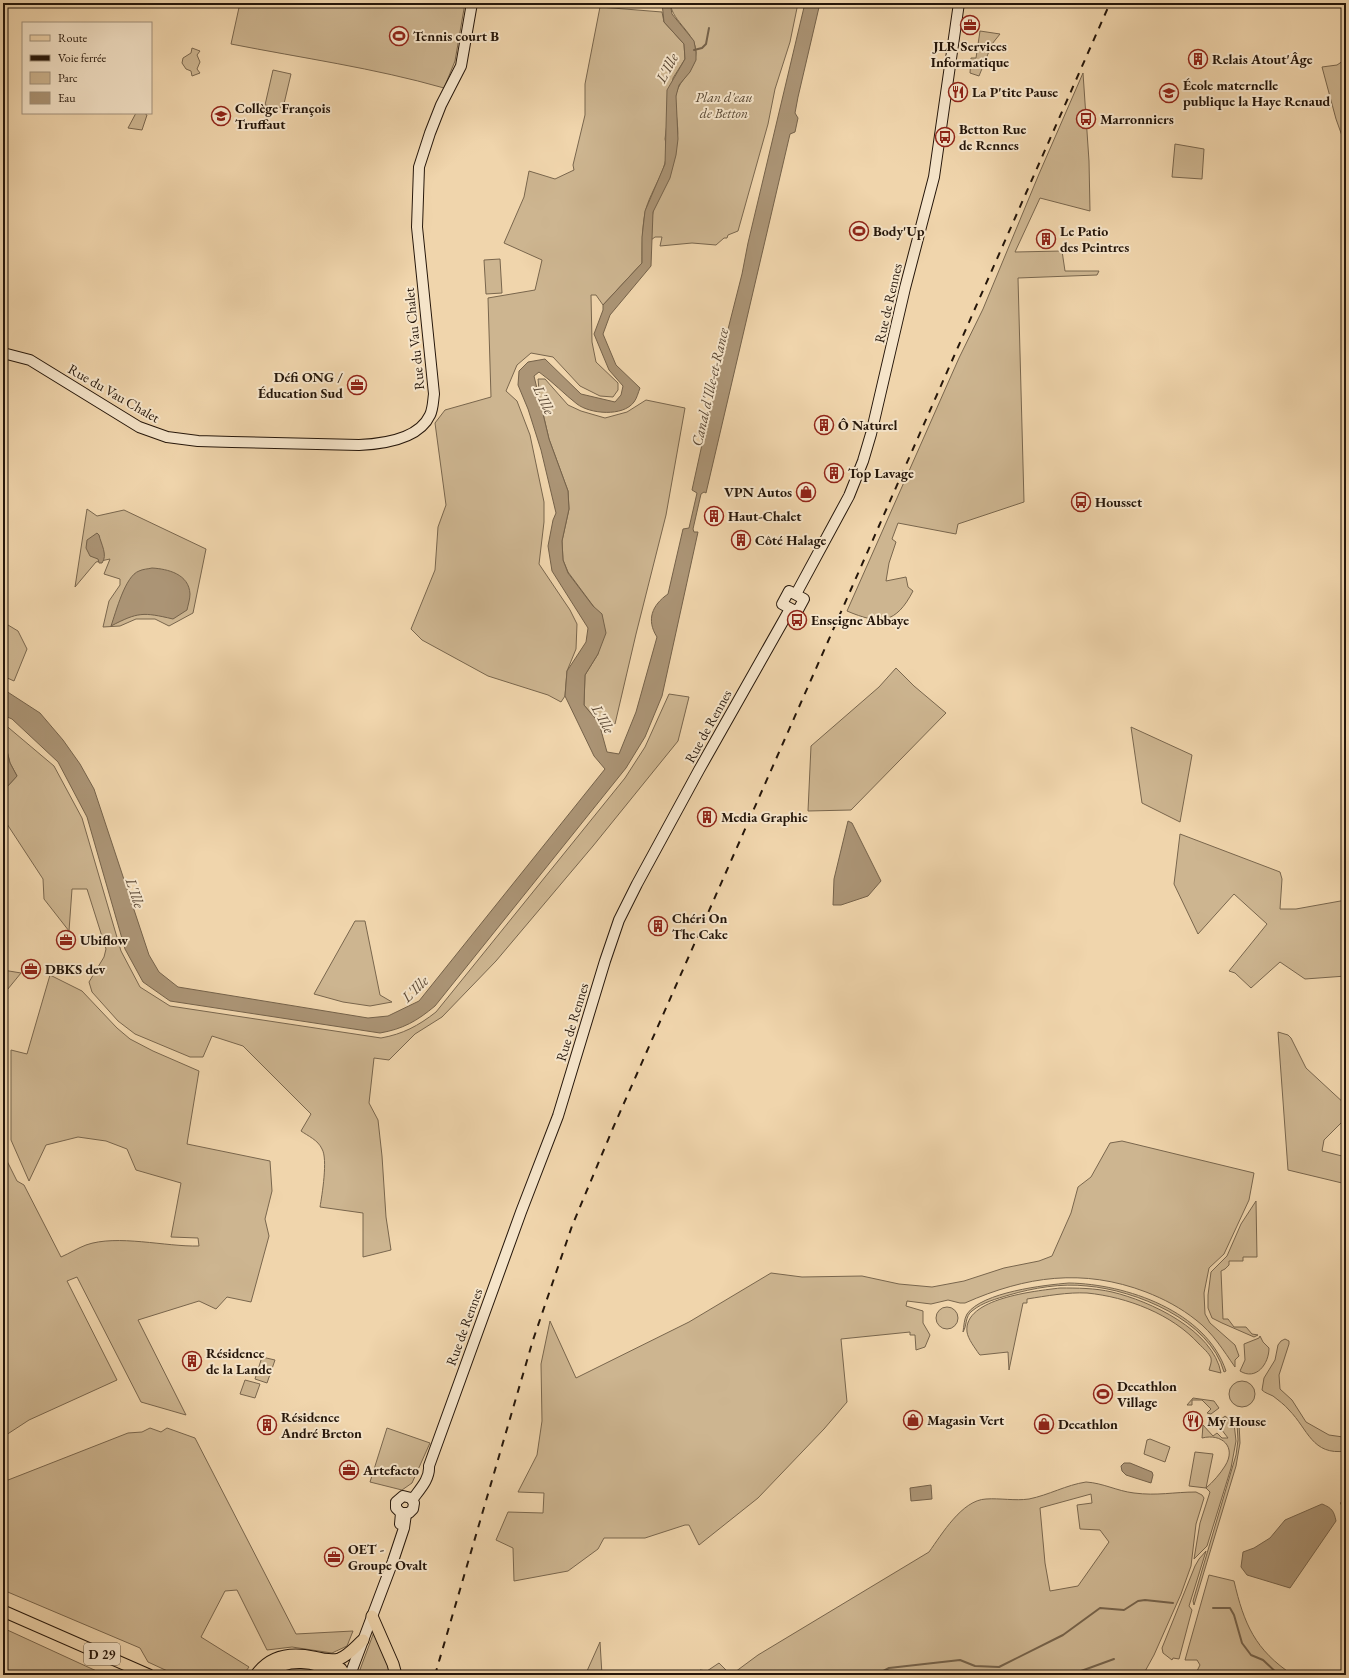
<svg xmlns="http://www.w3.org/2000/svg" width="1349" height="1678" font-family="'EB Garamond',serif">
	<rect width="100%" height="100%" fill="#f0d5ac"/>
	<filter id="stains"><feTurbulence type="fractalNoise" baseFrequency=".005" numOctaves="4"/><feColorMatrix values="0 0 0 0 .2 0 0 0 0 .09 0 0 0 0 .02 0 0 0 .5 -.17"/></filter>
	<radialGradient id="worn" r=".72"><stop offset=".6" stop-color="#630" stop-opacity="0"/><stop offset="1" stop-color="#630" stop-opacity=".3"/></radialGradient>
	<g fill="#cdb590" stroke="#79664d" fill-rule="evenodd">
		<path d="M240,3H465L455,61L444,88C374,68 302,58 231,44Z"/>
		<path d="M670,3H797V8L790,42L775,89L768,124L738,231L728,235L727,238H724L716,245L692,243L660,246L662,237H655L651,240C651,231 651,221 653,212C657,188 673,164 677,139C680,125 673,108 676,94C680,78 696,70 696,53C696,33 673,23 670,3Z"/>
		<path d="M600,7L662,12L664,22L684,44L685,59L673,78L665,139C673,166 650,188 645,213C642,229 642,246 642,263L603,305L596,295H591L592,342L596,362L618,383V390L613,397L600,396L580,386L553,357L531,353L517,365L506,391L517,401L530,435L544,502V522L539,564L570,610L577,624L576,649L567,671L565,696L561,702L548,695L488,676L422,640L411,629L435,570L438,527L446,505L435,423L445,410L491,397L488,298L535,290L542,260L504,243L524,197L529,171L555,179L574,170L573,165L585,115V84Z"/>
		<polygon points="980,31 1000,34 992,44 979,76 970,73 971,58 976,58"/>
		<polygon points="192,48 200,51 197,55 200,62 197,69 200,73 192,76 191,71 186,69 182,63 183,58 191,53"/>
		<polygon points="1346,59 1346,109 1343,114 1346,124 1346,147 1336,119 1322,67 1337,65"/>
		<polygon points="273,70 291,74 283,108 265,105"/>
		<path d="M1083,73L1089,161L1090,211L1040,198L1015,252L1062,251L1065,271H1099L1097,275L1018,278L1024,502L958,524L956,534L898,523L892,539L896,542L889,563L886,581L906,577L908,587L913,591C896,624 880,625 847,611L959,358L983,309L1039,174Z"/>
		<polygon points="136,113 144,113 147,115 142,130 128,128"/>
		<polygon points="1175,144 1204,149 1202,179 1172,177"/>
		<polygon points="500,259 502,293 486,294 484,260"/>
		<polygon points="538,379 545,379 568,405 581,411 605,418 627,412 646,400 685,408 666,515 636,634 615,724 599,723 584,705 585,675 598,654 594,607 568,572 563,560 562,541 569,509 568,491 549,439 540,401"/>
		<polygon points="87,509 97,516 124,510 206,549 193,613 169,626 155,619 136,619 120,626 103,627 109,601 120,585 120,579 104,574 110,559 96,562 75,587"/>
		<polygon points="3,622 18,631 27,649 14,681 3,676"/>
		<polygon points="896,668 914,686 946,713 851,810 808,811 811,746 879,687"/>
		<path d="M669,694L689,697L678,741L593,846L496,961L442,1017L415,1034L389,1060L374,1058L369,1103L378,1120L382,1156L386,1217L391,1250L363,1257V1213L320,1207C322,1195 328,1159 322,1149C318,1140 308,1136 301,1131L311,1114L243,1046L212,1036L203,1057H190L135,1034L118,1021L92,992L89,982L104,957L106,949L87,889H72L69,931L44,899L43,879L7,824V803L3,802V786L6,788L17,776L10,763L7,751H4L3,754V723L54,766L82,818L121,951L140,987L170,1006L381,1038C403,1034 418,1026 436,1012L625,778L645,747Z"/>
		<polygon points="1131,727 1192,755 1180,822 1142,803"/>
		<polygon points="1180,834 1280,872 1282,879 1280,909 1296,909 1346,900 1346,976 1305,979 1280,962 1251,988 1235,973 1229,971 1267,924 1234,894 1198,934 1174,884"/>
		<polygon points="355,921 365,921 380,995 392,1002 370,1006 343,1002 314,994"/>
		<polygon points="3,970 21,973 3,995"/>
		<path d="M50,975L82,991L117,1028L130,1039L153,1051L199,1071L187,1144L270,1161L272,1191L265,1219L269,1236L251,1302L227,1297L216,1309L199,1301L138,1320L186,1415L141,1402L77,1277L67,1281L117,1380L29,1420L3,1437V1153L17,1181L24,1185L61,1257C70,1253 78,1248 86,1245C117,1234 166,1247 199,1246L198,1238L171,1237L181,1183L136,1170L127,1149L106,1141L78,1137L46,1145L29,1181L11,1140V1050L27,1054Z"/>
		<polygon points="1278,1032 1288,1035 1291,1038 1306,1068 1346,1105 1346,1118 1324,1140 1322,1151 1346,1157 1346,1188 1342,1183 1288,1170"/>
		<path d="M1122,1141L1254,1173L1249,1200L1224,1254L1209,1268L1204,1293L1205,1314L1210,1323L1235,1345L1239,1356L1235,1360V1367C1223,1350 1213,1333 1196,1320C1181,1308 1164,1299 1146,1292C1083,1268 1026,1276 965,1303H960L948,1300L931,1304L907,1301L906,1306L923,1311V1323L930,1335L925,1347L916,1350L915,1335H910V1332L841,1339L847,1402L824,1429L758,1498L699,1545L689,1525H685L645,1538H604L598,1549L568,1571L514,1581L513,1548L496,1540L508,1512L543,1513L544,1493L518,1492L537,1455L542,1421L541,1364L550,1321L576,1378L689,1322L771,1273L802,1277L862,1276L899,1284L932,1287L964,1281L1004,1268L1039,1261L1052,1256L1071,1213L1078,1187L1091,1177L1110,1143Z"/>
		<polygon points="1256,1201 1257,1257 1243,1257 1243,1261 1229,1261 1229,1265 1225,1269 1221,1271 1223,1319 1228,1319 1234,1327 1246,1327 1252,1334 1258,1335 1254,1337 1222,1323 1212,1318 1208,1308 1208,1295 1211,1272 1227,1256 1241,1224"/>
		<path d="M1069,1283C1126,1284 1206,1311 1226,1371L1224,1372C1210,1320 1135,1290 1087,1286C1061,1283 1033,1288 1009,1295C996,1299 983,1302 972,1311C965,1316 967,1326 963,1332C964,1326 964,1319 967,1314C982,1292 1045,1285 1069,1283Z"/>
		<path d="M1060,1288C1077,1288 1095,1288 1112,1292C1150,1301 1213,1330 1221,1373L1209,1370C1210,1366 1212,1362 1211,1358C1209,1353 1203,1348 1199,1344C1172,1314 1127,1297 1087,1293C1068,1292 1046,1296 1027,1299V1303H1023L1009,1370L1008,1352L980,1355L979,1354C975,1348 968,1339 967,1332C963,1298 1036,1291 1060,1288Z"/>
		<circle cx="947" cy="1318" r="11"/>
		<path d="M1260,1336L1263,1342L1269,1348C1269,1364 1256,1381 1240,1371L1245,1360L1244,1344L1259,1338Z"/>
		<path d="M1285,1339L1289,1341V1344L1279,1375L1280,1389L1292,1400L1306,1422L1329,1435L1343,1437L1346,1440V1451C1312,1456 1308,1429 1289,1410C1285,1405 1278,1400 1273,1396C1269,1394 1265,1393 1262,1390L1264,1378L1275,1360L1278,1345L1281,1341Z"/>
		<polygon points="262,1357 275,1360 267,1383 255,1379"/>
		<polygon points="245,1380 260,1384 255,1398 240,1394"/>
		<circle cx="1242" cy="1394" r="13"/>
		<polygon points="1193,1398 1214,1401 1219,1408 1211,1414 1207,1413 1211,1409 1202,1400 1192,1400 1192,1405 1187,1405"/>
		<path d="M1225,1416L1234,1423L1236,1441L1231,1468L1207,1546L1194,1559L1200,1523L1210,1492L1206,1488L1189,1486L1195,1452L1213,1454L1206,1488C1213,1482 1220,1474 1225,1466C1237,1447 1222,1433 1202,1438L1203,1425L1213,1436L1217,1433L1222,1438H1228L1218,1425L1219,1421Z"/>
		<polygon points="1239,1423 1240,1443 1236,1466 1194,1605 1193,1601 1236,1455 1238,1440 1237,1424"/>
		<polygon points="150,1428 161,1432 167,1428 195,1438 296,1634 353,1631 347,1646 332,1653 292,1647 267,1650 237,1590 225,1591 201,1637 249,1667 243,1675 176,1675 148,1662 140,1648 3,1590 3,1482 128,1433 142,1432"/>
		<polygon points="387,1428 430,1443 412,1483 402,1490 370,1482"/>
		<polygon points="1150,1439 1170,1447 1165,1462 1144,1454 1147,1440"/>
		<path d="M1086,1482C1103,1483 1117,1491 1134,1493C1157,1496 1174,1492 1196,1492L1202,1495L1204,1498L1196,1524L1191,1566L1181,1594L1154,1655L1143,1675H734L735,1672L758,1655L929,1552C942,1534 962,1500 986,1499C1000,1498 1015,1501 1029,1499C1049,1495 1066,1485 1086,1482ZM1091,1494L1092,1503L1077,1505L1080,1529L1100,1530L1109,1542L1078,1586L1050,1591L1045,1563L1040,1508Z"/>
		<polygon points="1206,1551 1189,1606 1192,1610 1179,1659 1173,1658 1172,1660 1163,1653 1162,1648 1195,1566 1199,1559"/>
		<path d="M1209,1575L1234,1581C1244,1624 1255,1650 1293,1675H1195L1200,1665L1197,1660H1185Z"/>
		<polygon points="3,1628 103,1674 105,1675 3,1675"/>
		<polygon points="374,1632 392,1675 358,1675"/>
		<polygon points="600,1642 602,1675 587,1675 587,1671"/>
		<polygon points="719,1663 729,1673 728,1675 698,1675 700,1670 707,1671"/>
		<polygon points="285,1667 317,1669 330,1675 272,1675"/>
	</g>
	<g fill="#ab9475" stroke="#75624a">
		<path d="M662,3H670L672,14L694,41L696,52V60L690,72L679,85L676,96L678,139L676,155L670,178L653,212L651,266L610,315L603,334L616,365L640,388C638,393 637,398 634,402C623,417 590,414 577,404C564,394 553,382 539,372L534,376L549,439L568,491L569,509L562,541L563,560L568,573L593,606L602,614L606,633L598,654L585,675L584,705L599,723L607,752L619,754L636,712L657,637C646,620 652,605 668,594L683,529L689,528L697,493L692,490L723,349L742,274L748,243L805,3H820L798,97L795,113L798,118L795,132L790,134L706,493L704,492L701,494L693,529L694,532H698L662,696L645,737L626,768L435,1006C417,1021 403,1029 380,1033L170,1001L143,982L125,949L87,817L58,762L12,719L3,715V689L40,713L63,740L80,764L94,789L149,955L159,972L178,987L368,1018L388,1016L419,1001L605,769L594,756L565,696L567,671L586,642L588,628L552,571L548,546L553,520L556,513L541,450L528,409L518,385L519,371L528,362L545,359L581,394L615,402L621,395L623,386L609,370L594,334L603,310V305L642,263V237L645,211L665,164L667,90L685,59L684,44L664,22Z"/>
		<path d="M97,533L99,535C101,544 108,555 102,563H99L98,559L90,556L86,548L87,540Z"/>
		<path d="M152,568C168,569 189,574 190,594C190,599 188,605 187,610L173,619C143,612 138,612 111,626C116,612 125,576 139,571C143,569 148,569 152,568Z"/>
		<polygon points="4,751 7,751 10,763 17,776 6,788 3,786"/>
		<polygon points="848,821 852,823 881,881 868,896 841,905 833,905 834,879"/>
		<polygon points="1124,1463 1130,1463 1152,1472 1153,1475 1151,1483 1126,1475 1122,1471 1121,1466"/>
		<polygon points="931,1485 932,1499 911,1501 910,1488"/>
		<path d="M1322,1504C1332,1508 1334,1511 1336,1521L1290,1588L1247,1575L1241,1567L1243,1552L1254,1548L1270,1538L1285,1520Z"/>
	</g>
	<g fill="none" stroke-linecap="round" stroke-linejoin="round">
		<g stroke="#75624a" stroke-width="2">
			<polyline points="694,50 702,48 706,44 709,28"/>
			<polyline points="1342,1490 1346,1487"/>
			<polyline points="1341,1503 1346,1512"/>
			<polyline points="1213,1608 1230,1608 1234,1615 1242,1643 1251,1655 1263,1660 1279,1675"/>
			<polyline points="876,1675 889,1668 960,1660 975,1666 999,1667 1063,1635 1100,1608 1124,1610 1138,1601 1145,1600 1173,1603"/>
			<polyline points="1070,1675 1114,1659"/>
		</g>
		<defs>
			<g id="secondary">
				<path d="M3,353L30,360L139,427L167,437L198,441L232,442L359,445C382,444 419,439 430,415C433,409 433,401 434,394L417,227L419,167L430,133L441,105L461,66L472,3"/>
				<polygon points="789,591 804,599 797,612 782,604"/>
				<polyline points="796,594 849,496 863,461 871,434 905,288 934,177 959,3"/>
				<path d="M412,1500C420,1489 430,1479 429,1466L521,1212L558,1116L605,961L619,920L637,884L699,770L790,609"/>
				<polyline points="400,1524 401,1513 396,1508 396,1502 403,1496 411,1498 414,1503 413,1509 409,1513 401,1513"/>
				<polyline points="350,1675 393,1561 404,1528 406,1514"/>
			</g>
			<g id="primary">
				<polyline points="3,1611 149,1675"/>
				<polyline points="372,1616 393,1664 396,1675"/>
				<polyline points="329,1661 341,1669 345,1675"/>
				<path d="M256,1675C270,1655 291,1652 314,1657C322,1659 330,1661 339,1659C348,1656 356,1646 363,1640"/>
				<path d="M267,1675C285,1657 317,1660 336,1675"/>
			</g>
		</defs>
		<use href="#secondary" stroke="#25160a" stroke-width="12"/>
		<use href="#primary" stroke="#25160a" stroke-width="13"/>
		<use href="#secondary" stroke="#f5e4c9" stroke-width="10"/>
		<use href="#primary" stroke="#f0d5ac" stroke-width="11"/>
		<polyline stroke="#25160a" stroke-width="2" stroke-dasharray="7 7" stroke-linecap="butt" points="435,1675 533,1340 572,1226 613,1128 1110,3"/>
	</g>
	<defs>
		<symbol id="office-ring" viewBox="-11 -11 22 22"><circle r="9.5" fill="#f5e4c9" stroke="#8f2418" stroke-width="1.5"/><path d="M-6-3h4V-5.5h4V-3h4V5H-6ZM-1-4.5V-3h2v-1.5ZM-6 0V1H6V0Z" fill="#8f2418"/></symbol>
		<symbol id="stadium-ring" viewBox="-11 -11 22 22"><circle r="9.5" fill="#f5e4c9" stroke="#8f2418" stroke-width="1.5"/><path d="M0-5a6.5 5 0 1 0 0 10a6.5 5 0 1 0 0-10ZM-3.5-1.8h7v3.6h-7Z" fill="#8f2418"/></symbol>
		<symbol id="building-ring" viewBox="-11 -11 22 22"><circle r="9.5" fill="#f5e4c9" stroke="#8f2418" stroke-width="1.5"/><path d="M-4-6H4V6H1V3H-1V6H-4ZM-2.5-4.3h1.7v1.8h-1.7ZM.8-4.3h1.7v1.8H.8ZM-2.5-1h1.7V.8h-1.7ZM.8-1h1.7V.8H.8Z" fill="#8f2418"/></symbol>
		<symbol id="restaurant-ring" viewBox="-11 -11 22 22"><circle r="9.5" fill="#f5e4c9" stroke="#8f2418" stroke-width="1.5"/><path d="M-5-6h1v4h1v-4h1v4h1v-4h1v5L-1.5 .5V6h-2V.5L-5-1ZM5-6V6H3V1.5H1.5Q1.5-4 5-6Z" fill="#8f2418"/></symbol>
		<symbol id="school-ring" viewBox="-11 -11 22 22"><circle r="9.5" fill="#f5e4c9" stroke="#8f2418" stroke-width="1.5"/><path d="M0-5L7-2L0 1L-7-2ZM-4 1L0 2.5L4 1V4Q0 6-4 4Z" fill="#8f2418"/></symbol>
		<symbol id="bus-ring" viewBox="-11 -11 22 22"><circle r="9.5" fill="#f5e4c9" stroke="#8f2418" stroke-width="1.5"/><path d="M-5-6H5V4H4V6H2V4H-2V6H-4V4H-5ZM-3.5-4V0h7V-4ZM-3.5 1.2v1.5H-2V1.2ZM2 1.2v1.5H3.5V1.2Z" fill="#8f2418"/></symbol>
		<symbol id="shop-ring" viewBox="-11 -11 22 22"><circle r="9.5" fill="#f5e4c9" stroke="#8f2418" stroke-width="1.5"/><path d="M-5-2.5h2.3a2.7 3.5 0 0 1 5.4 0H5L5.5 6h-11ZM-1.5-2.5h3a1.5 2.3 0 0 0-3 0Z" fill="#8f2418"/></symbol>
	</defs>
	<g fill-rule="evenodd">
		<use href="#office-ring" x="959" y="14" width="22" height="22"/>
		<use href="#stadium-ring" x="388" y="25" width="22" height="22"/>
		<use href="#building-ring" x="1187" y="48" width="22" height="22"/>
		<use href="#restaurant-ring" x="947" y="81" width="22" height="22"/>
		<use href="#school-ring" x="1158" y="82" width="22" height="22"/>
		<use href="#school-ring" x="210" y="105" width="22" height="22"/>
		<use href="#bus-ring" x="1075" y="108" width="22" height="22"/>
		<use href="#bus-ring" x="934" y="126" width="22" height="22"/>
		<use href="#stadium-ring" x="848" y="220" width="22" height="22"/>
		<use href="#building-ring" x="1035" y="228" width="22" height="22"/>
		<use href="#office-ring" x="346" y="374" width="22" height="22"/>
		<use href="#building-ring" x="813" y="414" width="22" height="22"/>
		<use href="#building-ring" x="823" y="462" width="22" height="22"/>
		<use href="#shop-ring" x="795" y="481" width="22" height="22"/>
		<use href="#bus-ring" x="1070" y="491" width="22" height="22"/>
		<use href="#building-ring" x="703" y="505" width="22" height="22"/>
		<use href="#building-ring" x="730" y="529" width="22" height="22"/>
		<use href="#bus-ring" x="786" y="609" width="22" height="22"/>
		<use href="#building-ring" x="696" y="806" width="22" height="22"/>
		<use href="#building-ring" x="647" y="915" width="22" height="22"/>
		<use href="#office-ring" x="55" y="929" width="22" height="22"/>
		<use href="#office-ring" x="20" y="958" width="22" height="22"/>
		<use href="#building-ring" x="181" y="1350" width="22" height="22"/>
		<use href="#stadium-ring" x="1092" y="1383" width="22" height="22"/>
		<use href="#shop-ring" x="902" y="1409" width="22" height="22"/>
		<use href="#restaurant-ring" x="1182" y="1410" width="22" height="22"/>
		<use href="#shop-ring" x="1033" y="1413" width="22" height="22"/>
		<use href="#building-ring" x="256" y="1414" width="22" height="22"/>
		<use href="#office-ring" x="338" y="1459" width="22" height="22"/>
		<use href="#office-ring" x="323" y="1546" width="22" height="22"/>
	</g>
	<g text-anchor="middle" stroke-width="4" stroke-linejoin="round" paint-order="stroke">
		<rect fill="#f5e4c9" stroke="#635443" stroke-width="1" x="84" y="1643" width="36" height="22" rx="3"/>
		<g font-size="13" font-weight="bold" fill="#25160a">
			<text x="102" y="1659">D 29</text>
		</g>
		<g font-size="14" font-weight="bold" fill="#25160a" stroke="#f5e4c9" text-anchor="start">
			<text x="413" y="41">Tennis court B</text>
			<text x="970" y="51" text-anchor="middle">JLR Services<tspan x="970" dy="16">Informatique</tspan></text>
			<text x="1212" y="64">Relais Atout'Âge</text>
			<text x="1183" y="90">École maternelle<tspan x="1183" dy="16">publique la Haye Renaud</tspan></text>
			<text x="972" y="97">La P'tite Pause</text>
			<text x="235" y="113">Collège François<tspan x="235" dy="16">Truffaut</tspan></text>
			<text x="1100" y="124">Marronniers</text>
			<text x="959" y="134">Betton Rue<tspan x="959" dy="16">de Rennes</tspan></text>
			<text x="873" y="236">Body'Up</text>
			<text x="1060" y="236">Le Patio<tspan x="1060" dy="16">des Peintres</tspan></text>
			<text x="343" y="382" text-anchor="end">Défi ONG /<tspan x="343" dy="16">Éducation Sud</tspan></text>
			<text x="838" y="430">Ô Naturel</text>
			<text x="848" y="478">Top Lavage</text>
			<text x="792" y="497" text-anchor="end">VPN Autos</text>
			<text x="1095" y="507">Housset</text>
			<text x="728" y="521">Haut-Chalet</text>
			<text x="755" y="545">Côté Halage</text>
			<text x="811" y="625">Enseigne Abbaye</text>
			<text x="721" y="822">Media Graphic</text>
			<text x="672" y="923">Chéri On<tspan x="672" dy="16">The Cake</tspan></text>
			<text x="80" y="945">Ubiflow</text>
			<text x="45" y="974">DBKS dev</text>
			<text x="206" y="1358">Résidence<tspan x="206" dy="16">de la Lande</tspan></text>
			<text x="1117" y="1391">Decathlon<tspan x="1117" dy="16">Village</tspan></text>
			<text x="281" y="1422">Résidence<tspan x="281" dy="16">André Breton</tspan></text>
			<text x="927" y="1425">Magasin Vert</text>
			<text x="1207" y="1426">My House</text>
			<text x="1058" y="1429">Decathlon</text>
			<text x="363" y="1475">Artefacto</text>
			<text x="348" y="1554">OET -<tspan x="348" dy="16">Groupe Ovalt</tspan></text>
		</g>
		<g font-size="14" font-style="italic" fill="#574632" stroke="#f5e4c9">
			<text x="724" y="102">Plan d'eau<tspan x="724" dy="16">de Betton</tspan></text>
		</g>
		<g font-size="14" fill="#25160a" stroke="#f5e4c9">
			<text transform="translate(888 303) rotate(-77)" y="5">Rue de Rennes</text>
			<text transform="translate(414 339) rotate(-96)" y="5">Rue du Vau Chalet</text>
			<text transform="translate(114 393) rotate(30)" y="5">Rue du Vau Chalet</text>
			<text transform="translate(708 726) rotate(-61)" y="5">Rue de Rennes</text>
			<text transform="translate(572 1022) rotate(-73)" y="5">Rue de Rennes</text>
			<text transform="translate(464 1327) rotate(-70)" y="5">Rue de Rennes</text>
		</g>
		<g font-size="15" font-style="italic" fill="#5b4835" stroke="#f5e4c9">
			<text transform="translate(667 68) rotate(-62)" y="5">L'Ille</text>
			<text transform="translate(710 387) rotate(-77)" y="5">Canal d'Ille-et-Rance</text>
			<text transform="translate(544 400) rotate(65)" y="5">L'Ille</text>
			<text transform="translate(603 719) rotate(61)" y="5">L'Ille</text>
			<text transform="translate(135 893) rotate(72)" y="5">L'Ille</text>
			<text transform="translate(415 989) rotate(-44)" y="5">L'Ille</text>
		</g>
	</g>
	<rect width="1349" height="1678" fill="none" stroke="#f0d5ac" stroke-width="16"/>
	<rect x="4" y="4" width="1341" height="1670" fill="none" stroke="#25160a" stroke-width="2"/>
	<rect x="8" y="8" width="1333" height="1662" fill="none" stroke="#25160a"/>
	<rect x="22" y="22" width="130" height="92" fill="#f5e4c9" stroke="#a2927d"/>
	<rect x="30" y="35" width="20" height="6" fill="#f0d5ac" stroke="#a2927d"/>
	<text x="58" y="42" font-size="12" fill="#25160a">Route</text>
	<rect x="30" y="55" width="20" height="6" fill="#25160a" stroke="#a2927d"/>
	<text x="58" y="62" font-size="12" fill="#25160a">Voie ferrée</text>
	<rect x="30" y="72" width="20" height="12" fill="#cdb590" stroke="#a2927d"/>
	<text x="58" y="82" font-size="12" fill="#25160a">Parc</text>
	<rect x="30" y="92" width="20" height="12" fill="#ab9475" stroke="#a2927d"/>
	<text x="58" y="102" font-size="12" fill="#25160a">Eau</text>
	<rect width="100%" height="100%" filter="url(#stains)"/>
	<rect width="100%" height="100%" fill="url(#worn)"/>
</svg>
